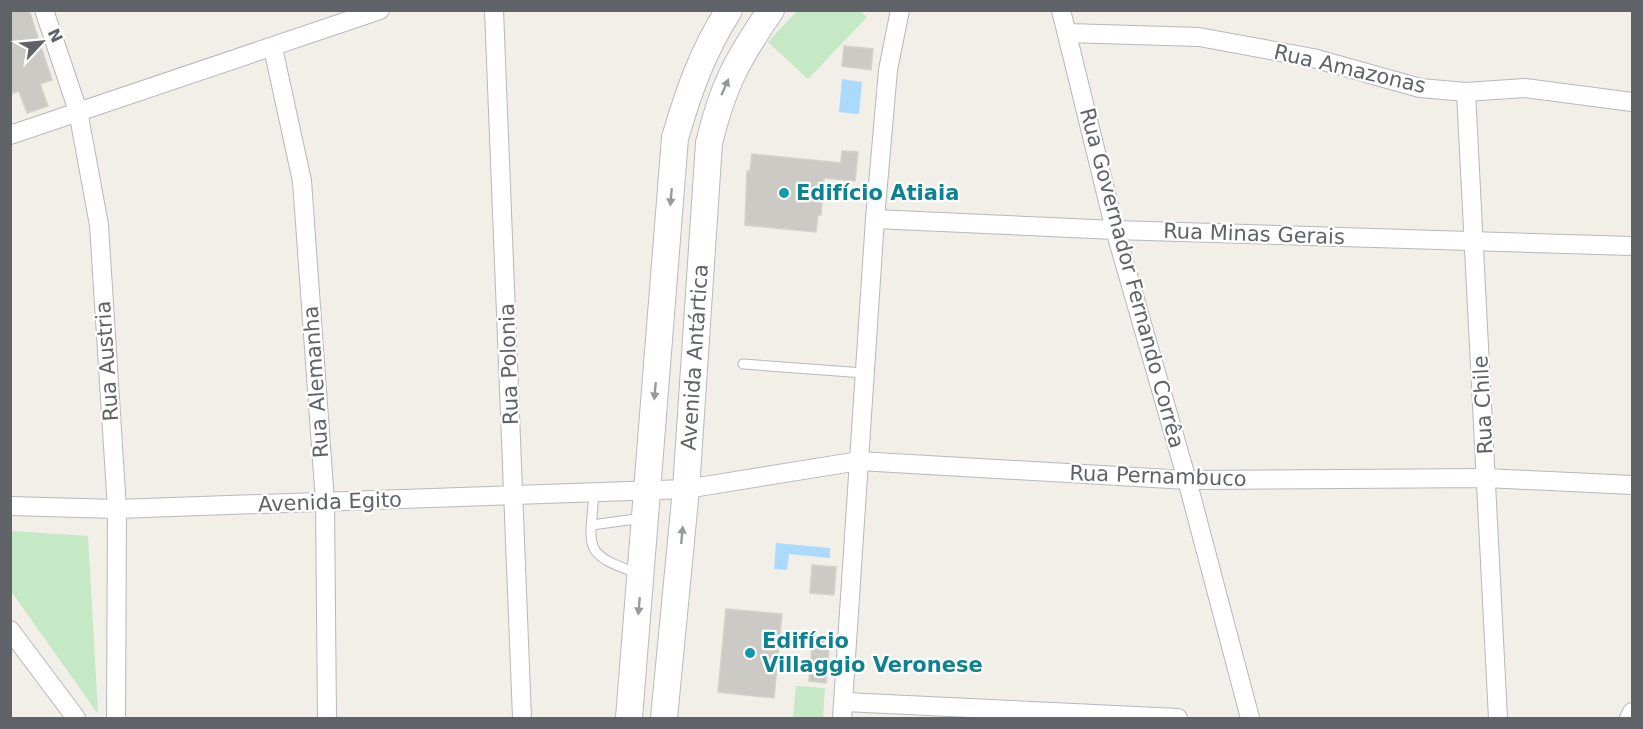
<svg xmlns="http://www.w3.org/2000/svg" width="1643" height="729" font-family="'DejaVu Sans',sans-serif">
	<rect width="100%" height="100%" fill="#f1efe8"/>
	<g fill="#c5e8c5">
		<polygon points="798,10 860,11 867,17 808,79 768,42"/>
		<polygon points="11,531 88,536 98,714 11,591"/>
		<polygon points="796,686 825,688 823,718 793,718"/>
	</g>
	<g fill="#aadaff">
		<polygon points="842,79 862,82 859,114 839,112"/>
		<polygon points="776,543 830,548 830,558 789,554 787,570 774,569"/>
	</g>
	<g fill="#cccac5" stroke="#d6d1c6" stroke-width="1.5">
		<polygon points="10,10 29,10 52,80 40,84 48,106 27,113 19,91 10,94"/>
		<polygon points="844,46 873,49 871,70 842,66"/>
		<polygon points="842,151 858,152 855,181 824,178 821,215 818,215 816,232 745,225 747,171 750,171 752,154 841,163"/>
		<polygon points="812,565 836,567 834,595 810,593"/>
		<polygon points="726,609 782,614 774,698 718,692"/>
		<polygon points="813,636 830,638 826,683 809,681"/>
	</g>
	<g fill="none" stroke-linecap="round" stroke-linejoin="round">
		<defs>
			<g id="service">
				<polyline points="743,364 864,373"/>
				<path d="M594,492C590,550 581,553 639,574"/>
				<polyline points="592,525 643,518"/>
			</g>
			<g id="minor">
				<polyline points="44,10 78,111 99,225 117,509 116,718"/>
				<polyline points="494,10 522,718"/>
				<polyline points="1061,10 1115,230 1187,480 1250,718"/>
				<polyline points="1067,33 1199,37 1313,58 1420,88 1466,92 1525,88 1632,102"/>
				<polyline points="273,48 302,181 325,502 327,718"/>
				<polyline points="1466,92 1498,718"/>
				<polyline points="10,135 380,10"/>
				<polyline points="875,219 1115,230 1632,246"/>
				<polyline points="10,506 117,509 686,489 859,461 1187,480 1486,478 1632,485"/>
				<polyline points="10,630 76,718"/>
				<polyline points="844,702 1178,718"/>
				<polyline points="842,718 875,219 888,70 900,10"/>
				<polyline points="1629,718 1632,712"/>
			</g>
			<g id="secondary">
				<path d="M629,718L675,138C689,90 702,53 729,10"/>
				<path id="s1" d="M664,718L686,489L709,143C723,85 737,60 771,10"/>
			</g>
		</defs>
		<use href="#service" stroke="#b5b8bc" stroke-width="11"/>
		<use href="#minor" stroke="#b5b8bc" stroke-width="20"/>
		<use href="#secondary" stroke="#b6babf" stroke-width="28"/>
		<use href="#service" stroke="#fff" stroke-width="9"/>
		<use href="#minor" stroke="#fff" stroke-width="18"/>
		<use href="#secondary" stroke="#fff" stroke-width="26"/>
	</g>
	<defs><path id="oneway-solid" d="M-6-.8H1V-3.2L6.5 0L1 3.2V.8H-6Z" transform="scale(1.5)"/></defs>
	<g fill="#979a9d">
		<use href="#oneway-solid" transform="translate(725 87) rotate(-66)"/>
		<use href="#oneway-solid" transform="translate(671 197) rotate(95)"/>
		<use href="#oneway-solid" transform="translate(655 391) rotate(95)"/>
		<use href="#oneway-solid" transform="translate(682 535) rotate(-85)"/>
		<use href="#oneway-solid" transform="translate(639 606) rotate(95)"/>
	</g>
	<g fill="#0f9aa8" stroke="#fff" stroke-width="2">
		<circle cx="784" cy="193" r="6"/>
		<circle cx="750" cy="653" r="6"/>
	</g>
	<g text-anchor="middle" stroke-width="4.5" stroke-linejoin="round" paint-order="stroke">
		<g font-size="21" fill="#5f6368" stroke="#fff">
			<text transform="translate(1350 69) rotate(13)" y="7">Rua Amazonas</text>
			<text transform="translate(1254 234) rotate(2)" y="7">Rua Minas Gerais</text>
			<text transform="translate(1132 278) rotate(75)" y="7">Rua Governador Fernando Corrêa</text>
			<text dy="7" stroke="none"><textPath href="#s1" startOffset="362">Avenida Antártica</textPath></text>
			<text transform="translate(107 361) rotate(-94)" y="7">Rua Austria</text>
			<text transform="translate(509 364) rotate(-92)" y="7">Rua Polonia</text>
			<text transform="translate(316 382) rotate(-94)" y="7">Rua Alemanha</text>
			<text transform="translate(1483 405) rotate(-93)" y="7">Rua Chile</text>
			<text transform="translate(1158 476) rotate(2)" y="7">Rua Pernambuco</text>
			<text transform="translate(330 502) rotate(-2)" y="7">Avenida Egito</text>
		</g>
		<g font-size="21" font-weight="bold" fill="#0d838f" stroke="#fff" text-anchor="start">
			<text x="796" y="200">Edifício Atiaia</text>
			<text x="762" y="648">Edifício<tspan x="762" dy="24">Villaggio Veronese</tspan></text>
		</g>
	</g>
	<rect width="1643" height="729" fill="none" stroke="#5f6368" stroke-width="24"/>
	<g transform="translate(42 42) rotate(64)" stroke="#ffffff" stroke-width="4.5" paint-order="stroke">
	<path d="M0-4.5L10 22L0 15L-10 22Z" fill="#5f6368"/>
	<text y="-9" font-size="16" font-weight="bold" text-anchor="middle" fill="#5f6368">N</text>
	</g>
</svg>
